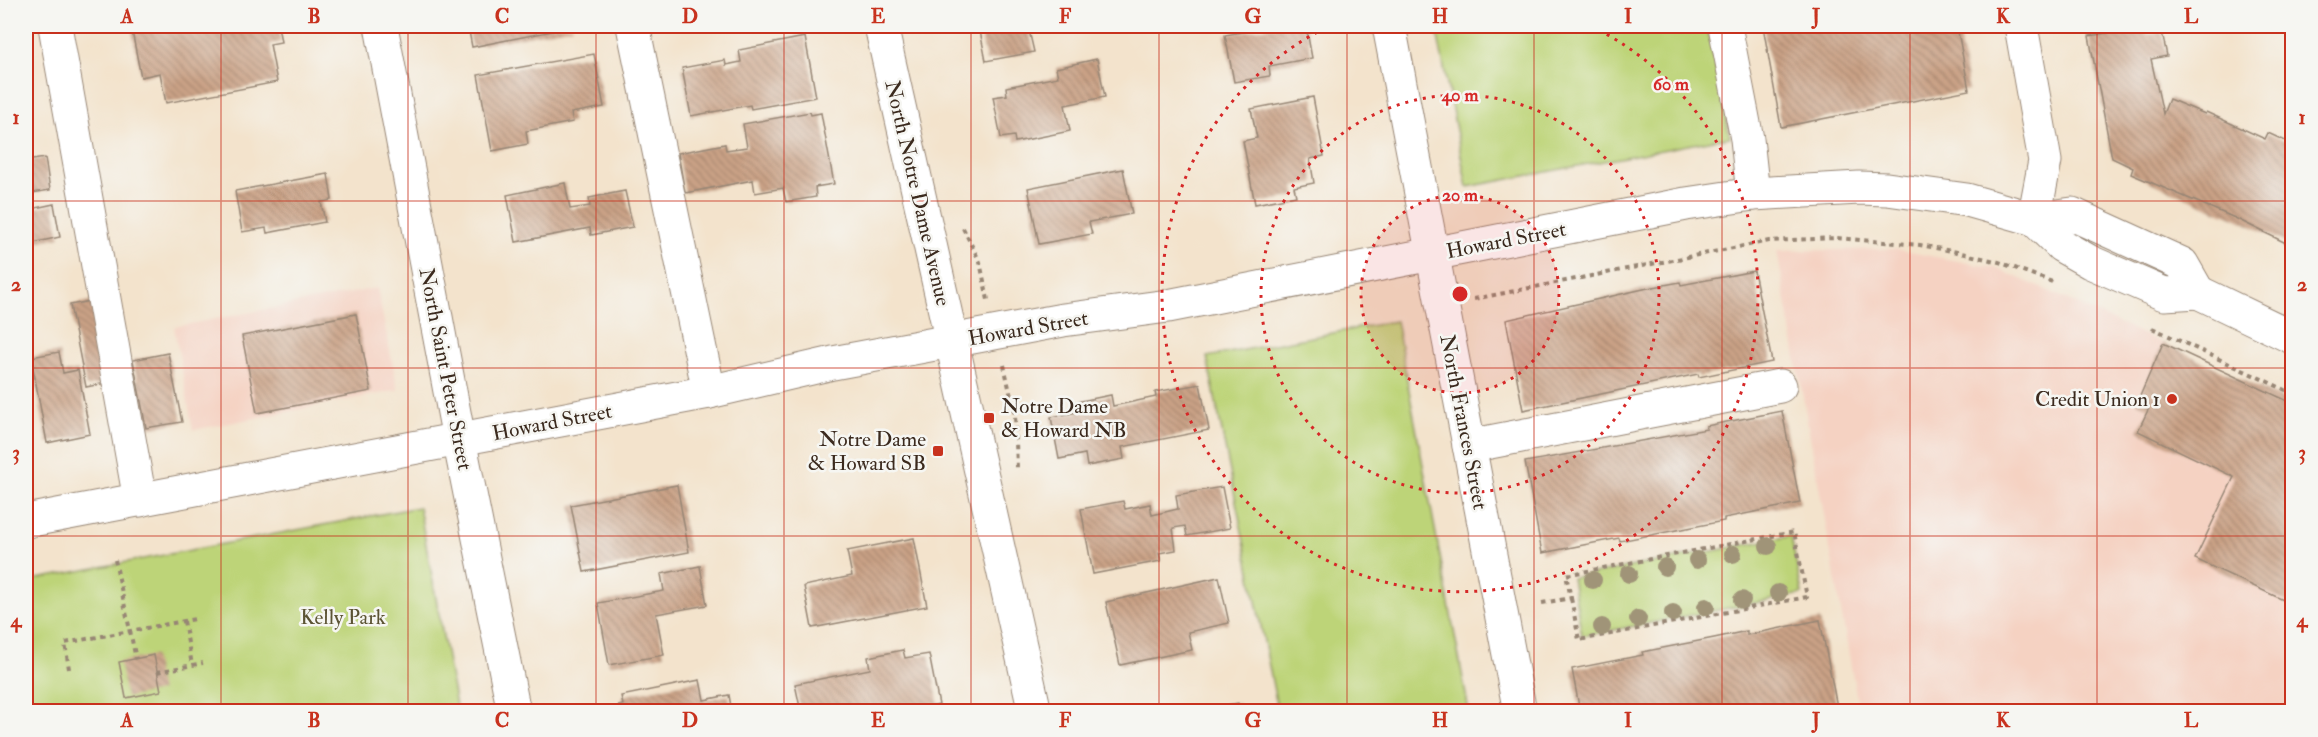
<svg xmlns="http://www.w3.org/2000/svg" width="2318" height="737" font-family="'IM FELL Double Pica',serif">
	<defs>
		<pattern id="building-back-hatch" width="6" height="6" patternUnits="userSpaceOnUse" patternTransform="scale(1.5)"><rect width="6" height="6" fill="#caa286"/><path d="M-1 5l2 2M0 0l6 6M5-1l2 2" fill="none" stroke="#a5846d"/></pattern>
	</defs>
	<rect width="100%" height="100%" fill="#f6f6f2"/>
	<filter id="ink" filterUnits="userSpaceOnUse"><feTurbulence type="fractalNoise" baseFrequency=".0167" numOctaves="2"/><feDisplacementMap in="SourceGraphic" scale="12" xChannelSelector="R" yChannelSelector="G"/><feConvolveMatrix kernelMatrix="1 2 1 2 8 2 1 2 1" color-interpolation-filters="sRGB"/></filter>
	<filter id="wash" filterUnits="userSpaceOnUse"><feTurbulence type="fractalNoise" baseFrequency=".008" numOctaves="4" result="noise"/><feDisplacementMap in="SourceGraphic" scale="24" xChannelSelector="R" yChannelSelector="G"/><feGaussianBlur stdDeviation="1.35" result="paint"/><feColorMatrix in="noise" values="0 0 0 0 0 0 0 0 0 0 0 0 0 0 0 0 0 1.4 0 .05"/><feComposite in="paint" operator="in"/></filter>
	<g filter="url(#wash)">
		<rect width="100%" height="100%" fill="#f3e3cc"/>
		<g fill="#f5d2c2">
			<polygon points="1893,249 1995,268 2051,292 2292,403 2292,711 1859,711 1777,251"/>
			<polygon points="377,288 398,390 193,430 174,327"/>
		</g>
		<g fill="#bdd478" stroke="#7c7f4b" stroke-width="1.5">
			<polygon points="1436,26 1707,26 1730,137 1467,187"/>
			<polygon points="1396,321 1469,711 1278,711 1207,357"/>
			<polygon points="419,507 457,711 26,712 26,581"/>
			<polygon points="1791,536 1802,594 1582,636 1572,578"/>
		</g>
		<g id="blocks">
			<g fill="url(#building-back-hatch)">
				<polygon points="162,26 278,26 281,42 270,44 277,82 166,103 160,73 141,77 132,31"/>
				<polygon points="468,26 573,26 573,27 472,47"/>
				<polygon points="979,26 1028,26 1034,52 986,61"/>
				<polygon points="1276,26 1306,26 1312,58 1269,66 1270,76 1234,82 1225,35"/>
				<polygon points="1763,26 1957,26 1969,90 1781,127"/>
				<polygon points="2146,26 2147,35 2162,32 2167,56 2151,59 2163,114 2169,99 2205,114 2206,112 2265,139 2268,133 2292,144 2292,246 2235,218 2131,174 2133,168 2112,158 2089,36"/>
				<polygon points="805,37 816,97 751,109 750,105 691,116 682,68 725,60 726,65 741,62 739,50"/>
				<polygon points="594,54 604,107 571,113 573,122 526,131 528,144 492,151 478,75"/>
				<polygon points="1097,59 1105,97 1065,105 1070,131 1015,142 1014,136 1001,138 993,97 1007,95 1006,87 1058,77 1056,68"/>
				<polygon points="1313,97 1324,156 1310,159 1314,183 1294,187 1296,196 1255,204 1243,141 1257,138 1251,109"/>
				<polygon points="810,112 811,115 821,113 834,184 815,187 816,197 786,202 783,188 755,193 753,180 685,193 678,153 725,144 726,150 747,147 743,124"/>
				<polygon points="45,158 50,190 26,194 26,161"/>
				<polygon points="1123,169 1132,214 1089,222 1092,234 1039,244 1028,188"/>
				<polygon points="328,174 332,200 321,202 325,222 267,233 266,228 242,232 235,191"/>
				<polygon points="565,183 570,209 590,206 589,198 625,191 633,227 591,235 590,228 516,242 507,195"/>
				<polygon points="54,204 60,237 28,244 26,210"/>
				<polygon points="1754,271 1772,362 1699,377 1698,374 1523,410 1506,320 1648,288 1680,282 1681,285"/>
				<polygon points="95,300 111,382 86,387 70,305"/>
				<polygon points="356,314 371,391 257,413 242,336"/>
				<polygon points="2163,343 2292,403 2292,604 2195,559 2234,477 2138,431 2149,408 2137,403"/>
				<polygon points="59,352 63,373 78,370 90,434 47,443 31,357"/>
				<polygon points="168,353 182,422 146,428 133,360"/>
				<polygon points="1200,384 1209,430 1122,447 1124,459 1087,466 1085,454 1059,459 1051,417 1078,412 1076,402 1111,395 1113,406 1156,397 1155,392"/>
				<polygon points="1782,411 1800,503 1724,518 1724,521 1620,541 1619,538 1542,553 1525,462 1707,429 1706,426"/>
				<polygon points="677,485 689,552 584,572 571,505"/>
				<polygon points="1222,487 1230,528 1187,536 1185,526 1173,528 1176,550 1159,553 1161,561 1093,574 1081,509 1123,501 1125,509 1150,504 1152,515 1178,509 1176,495"/>
				<polygon points="914,538 927,606 812,628 804,586 852,576 847,551"/>
				<polygon points="700,566 707,605 656,614 664,655 609,665 598,603 664,591 661,574"/>
				<polygon points="1219,577 1229,623 1188,632 1192,650 1120,665 1106,602"/>
				<polygon points="1820,620 1838,712 1580,712 1572,669 1643,655 1642,652 1714,638 1747,631 1747,635"/>
				<polygon points="903,650 905,658 929,654 939,705 907,712 801,712 795,684 870,669 868,657"/>
				<polygon points="154,655 161,691 126,698 119,662"/>
				<polygon points="700,680 704,700 729,695 732,712 619,712 618,706 623,705 621,696"/>
				<polygon points="1238,703 1240,712 1201,712 1201,709"/>
			</g>
		</g>
	</g>
	<g filter="url(#ink)">
		<use href="#blocks" fill-opacity="0" stroke="#978675" stroke-width="1.5"/>
		<g fill="none" stroke-linecap="round" stroke-linejoin="round">
			<defs>
				<g id="minor">
					<polyline points="55,26 140,500"/>
					<polyline points="381,26 459,439 514,712"/>
					<polyline points="633,26 709,392"/>
					<polyline points="881,26 1035,712"/>
					<polyline points="1389,26 1520,712"/>
					<polyline points="1725,26 1747,139 1753,194"/>
					<polyline points="2021,26 2045,161 2034,219"/>
					<polyline points="2198,292 2292,337"/>
					<polyline points="1469,446 1780,386"/>
					<polyline points="26,521 709,392 833,363 1063,320 1168,306 1686,204 1753,194 1859,188 1887,189 1967,200 2034,219 2072,214 2182,264 2198,292 2164,294 2090,262 2062,246 2034,219"/>
				</g>
			</defs>
			<use href="#minor" stroke="#978675" stroke-width="35"/>
			<g stroke="#978675" stroke-width="4" stroke-dasharray="4.5 4.5" stroke-linecap="butt">
				<polyline points="963,228 980,262 988,300"/>
				<polyline points="1474,299 1769,241 1836,238 1920,245 1957,252 1999,262 2055,283"/>
				<polyline points="2152,328 2292,393"/>
				<polyline points="1004,365 1015,415 1017,468"/>
				<polyline points="115,560 136,659"/>
				<polyline points="1542,603 1571,598 1566,575 1794,532 1807,597 1579,640 1571,598"/>
				<polyline points="184,621 192,665"/>
				<polyline points="69,669 65,643 195,619"/>
				<polyline points="157,672 203,663"/>
			</g>
			<use href="#minor" stroke="#fff" stroke-width="33"/>
		</g>
		<g fill="#a09478">
			<circle cx="1768" cy="546" r="9"/>
			<circle cx="1733" cy="554" r="9"/>
			<circle cx="1697" cy="560" r="9"/>
			<circle cx="1665" cy="567" r="9"/>
			<circle cx="1629" cy="574" r="9"/>
			<circle cx="1593" cy="580" r="9"/>
			<circle cx="1778" cy="593" r="9"/>
			<circle cx="1742" cy="600" r="9"/>
			<circle cx="1706" cy="607" r="9"/>
			<circle cx="1673" cy="613" r="9"/>
			<circle cx="1638" cy="619" r="9"/>
			<circle cx="1602" cy="627" r="9"/>
		</g>
	</g>
	<path fill="none" stroke="#c8321e" stroke-width="1.5" stroke-opacity="0.55" d="M221,26V712M408,26V712M596,26V712M784,26V712M971,26V712M1159,26V712M1347,26V712M1534,26V712M1722,26V712M1910,26V712M2097,26V712M26,201H2292M26,368H2292M26,536H2292"/>
	<circle cx="1460" cy="294" r="99" fill="#d62828" fill-opacity=".12"/>
	<g fill="none" stroke="#d62828" stroke-width="3" stroke-dasharray="3 6">
		<circle cx="1460" cy="294" r="99"/>
		<circle cx="1460" cy="294" r="199"/>
		<path d="M1591 26A298 298 0 1 1 1329 26"/>
	</g>
	<g fill="#c8321e" stroke="#f6f6f2" stroke-width="2">
		<circle cx="2172" cy="399" r="6"/>
		<rect x="983" y="412" width="12" height="12" rx="3"/>
		<rect x="932" y="445" width="12" height="12" rx="3"/>
	</g>
	<g text-anchor="middle" stroke-width="5" stroke-linejoin="round" paint-order="stroke">
		<g font-size="21" fill="#3b2a1e" stroke="#f6f6f2">
			<text transform="translate(918 193) rotate(77)" y="7">North Notre Dame Avenue</text>
			<text transform="translate(1506 240) rotate(-11)" y="7">Howard Street</text>
			<text transform="translate(1028 328) rotate(-10)" y="7">Howard Street</text>
			<text transform="translate(446 369) rotate(79)" y="7">North Saint Peter Street</text>
			<text transform="translate(552 422) rotate(-11)" y="7">Howard Street</text>
			<text transform="translate(1464 422) rotate(79)" y="7">North Frances Street</text>
		</g>
		<g font-size="21" fill="#3b2a1e" stroke="#f6f6f2" text-anchor="end">
			<text x="2160" y="406">Credit Union 1</text>
			<text x="1001" y="413" text-anchor="start">Notre Dame<tspan x="1001" dy="24">&amp; Howard NB</tspan></text>
			<text x="926" y="446">Notre Dame<tspan x="926" dy="24">&amp; Howard SB</tspan></text>
		</g>
		<g font-size="21" fill="#5c5434" stroke="#f6f6f2">
			<text x="343" y="624">Kelly Park</text>
		</g>
	</g>
	<circle cx="1460" cy="294" r="9" fill="#d62828" stroke="#f6f6f2" stroke-width="3"/>
	<g font-size="18" text-anchor="middle" font-weight="bold" fill="#d62828" stroke="#f6f6f2" stroke-width="5" stroke-linejoin="round" paint-order="stroke">
		<text x="1671" y="90">60 m</text>
		<text x="1460" y="101">40 m</text>
		<text x="1460" y="201">20 m</text>
	</g>
	<rect width="2318" height="737" fill="none" stroke="#f6f6f2" stroke-width="66"/>
	<rect x="33" y="33" width="2252" height="671" fill="none" stroke="#c8321e" stroke-width="2"/>
	<g font-size="20" text-anchor="middle" font-weight="bold" fill="#c8321e">
		<text x="127" y="23">A</text>
		<text x="314" y="23">B</text>
		<text x="502" y="23">C</text>
		<text x="690" y="23">D</text>
		<text x="878" y="23">E</text>
		<text x="1065" y="23">F</text>
		<text x="1253" y="23">G</text>
		<text x="1440" y="23">H</text>
		<text x="1628" y="23">I</text>
		<text x="1816" y="23">J</text>
		<text x="2003" y="23">K</text>
		<text x="2191" y="23">L</text>
		<text x="16" y="124">1</text>
		<text x="2302" y="124">1</text>
		<text x="16" y="291">2</text>
		<text x="2302" y="291">2</text>
		<text x="16" y="459">3</text>
		<text x="2302" y="459">3</text>
		<text x="16" y="627">4</text>
		<text x="2302" y="627">4</text>
		<text x="127" y="727">A</text>
		<text x="314" y="727">B</text>
		<text x="502" y="727">C</text>
		<text x="690" y="727">D</text>
		<text x="878" y="727">E</text>
		<text x="1065" y="727">F</text>
		<text x="1253" y="727">G</text>
		<text x="1440" y="727">H</text>
		<text x="1628" y="727">I</text>
		<text x="1816" y="727">J</text>
		<text x="2003" y="727">K</text>
		<text x="2191" y="727">L</text>
	</g>
</svg>
